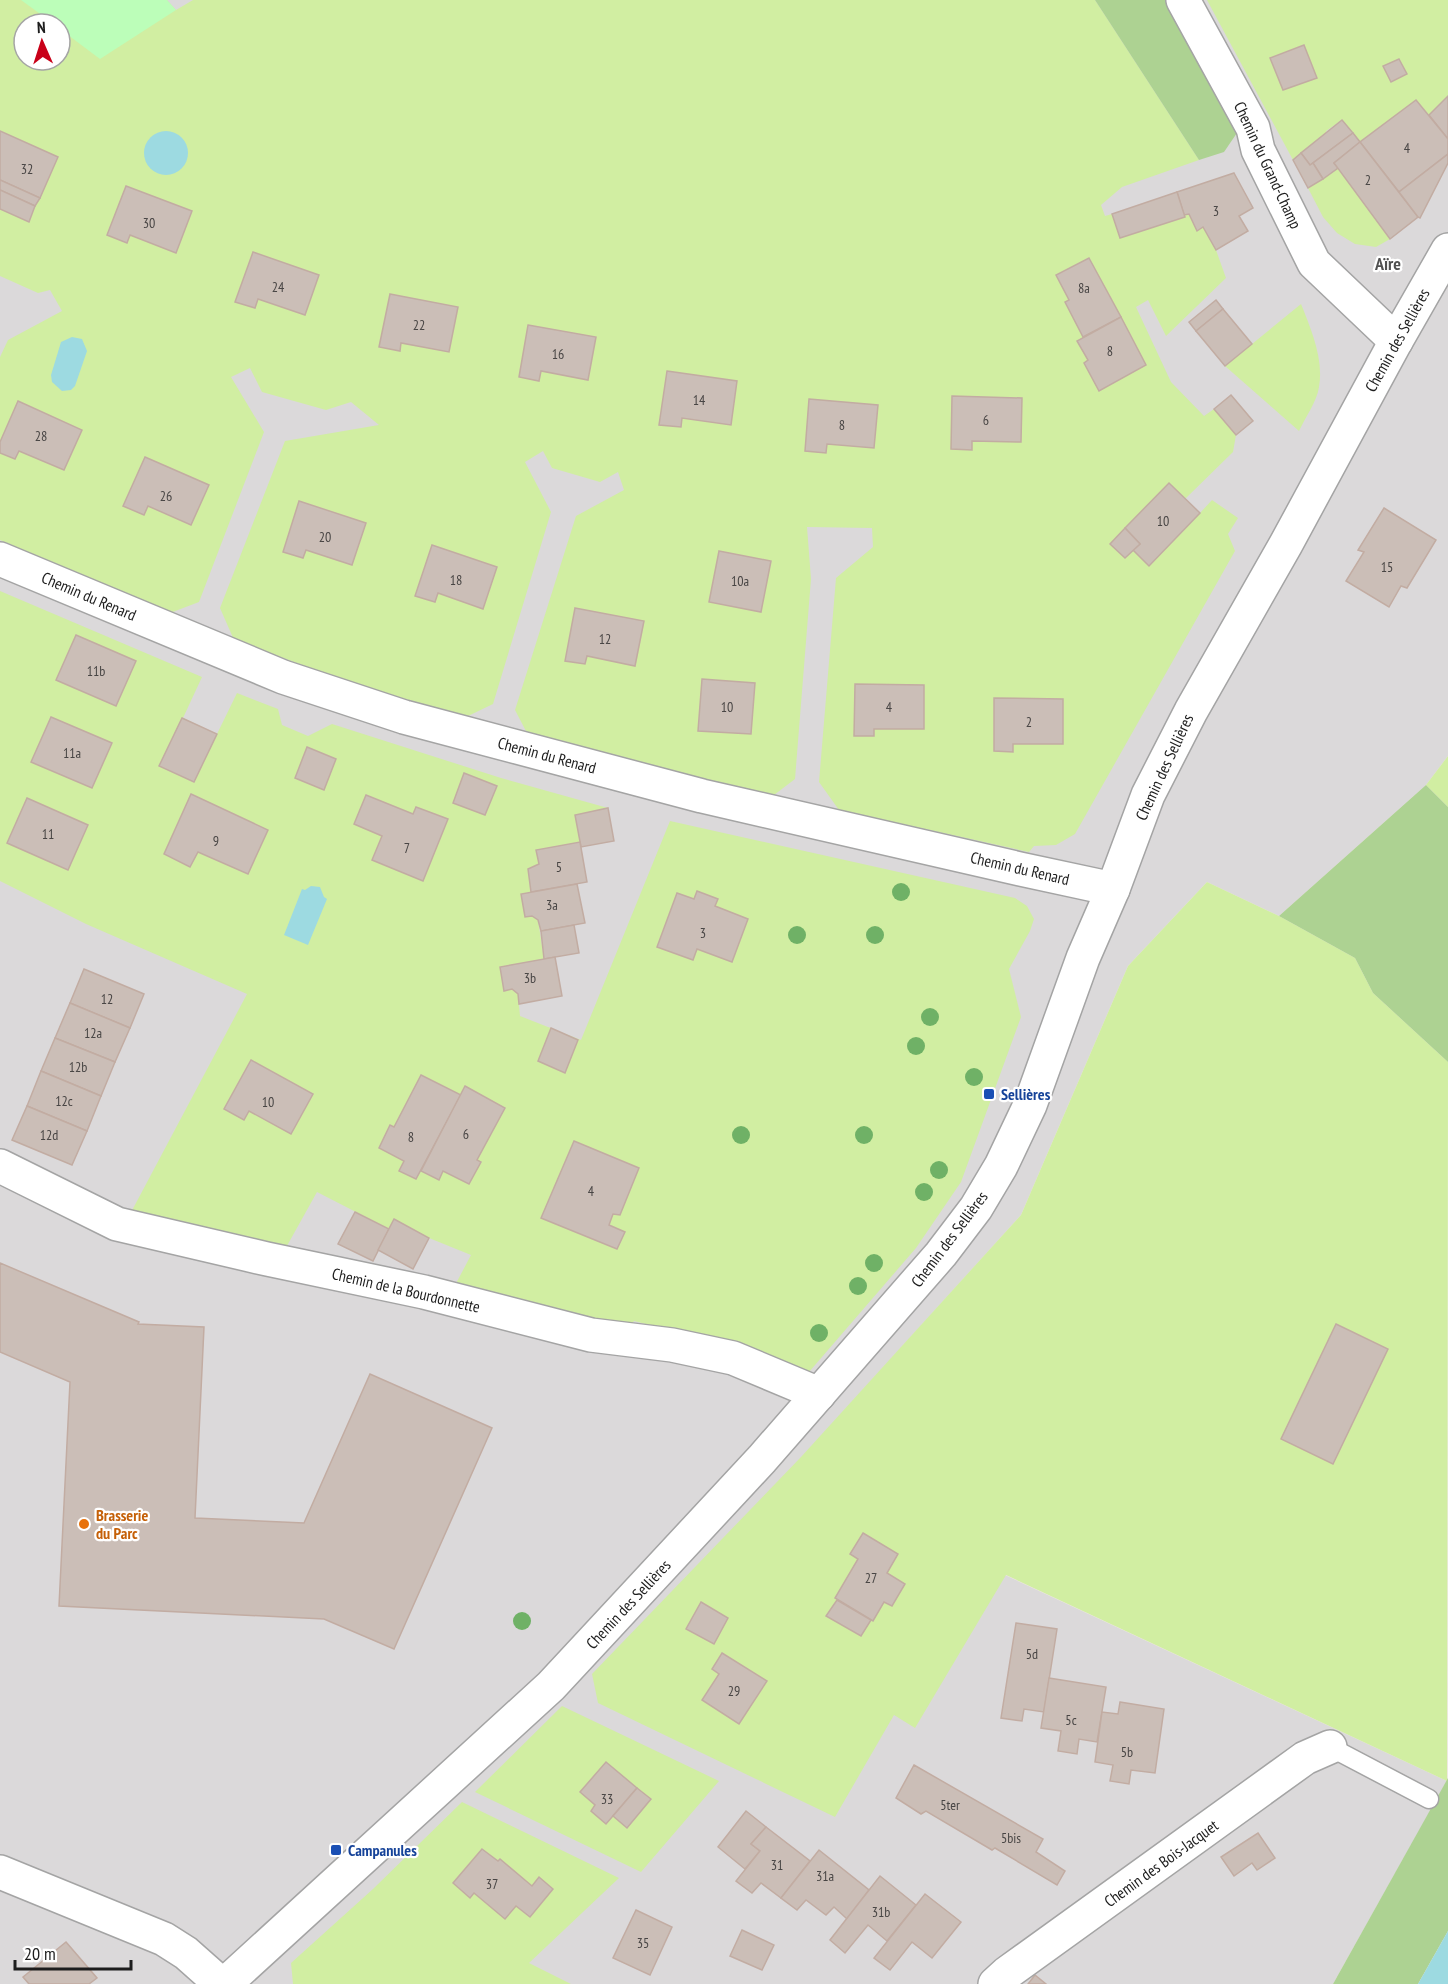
<svg xmlns="http://www.w3.org/2000/svg" width="1448" height="1984" font-family="'PT Sans Narrow',sans-serif">
	<rect width="100%" height="100%" fill="#efe9e1"/>
	<path fill="#dbd9da" fill-rule="evenodd" d="M0,0H1448V756L1426,785L1279,916L1207,882L1128,966L1021,1215L802,1457L1005,1575L1447,1781L1333,1984H0ZM24,24H60V60H24Z"/>
	<g fill="#d1eea2" fill-rule="evenodd">
		<path d="M0,0H167L176,10L193,0H1095L1199,160L1122,187L1101,205L1105,216L1112,214L1121,238L1189,214L1197,231L1203,227L1216,250L1226,278L1166,336L1148,300L1136,307L1171,382L1204,416L1214,409L1236,435L1233,452L1185,499L1200,513L1212,500L1238,518L1228,534L1235,551L1075,834L1056,845L1034,846L1029,852L839,810L819,782L836,578L873,547L872,528L807,527L811,579L795,779L774,795L650,767L527,733L515,710L576,516L624,490L618,472L600,482L552,468L543,451L525,462L551,512L493,704L466,717L351,683L234,640L220,608L285,441L379,425L351,402L326,410L262,392L250,368L231,377L264,432L199,602L170,613L0,540V357L8,340L62,311L50,290L38,293L0,276ZM24,24H60V60H24Z"/>
		<polygon points="1207,0 1448,0 1448,96 1429,115 1416,100 1360,142 1342,120 1326,131 1327,134 1293,160"/>
		<polygon points="1338,168 1390,239 1376,247 1355,244 1337,233 1323,217 1308,188"/>
		<path d="M1301,304C1311,329 1324,359 1319,387C1317,401 1305,418 1299,431L1225,366Z"/>
		<polygon points="0,591 202,677 183,718 217,734 237,693 278,709 282,725 308,736 332,724 501,778 608,808 575,815 580,842 536,850 539,864 528,870 531,892 521,894 525,917 532,916 538,920 544,959 500,967 504,990 512,989 518,994 520,1016 581,1040 670,821 1015,898 1027,906 1034,919 1030,931 1009,969 1021,1017 961,1182 916,1248 809,1372 741,1348 634,1321 627,1330 452,1291 471,1255 429,1238 394,1219 389,1229 317,1192 283,1253 128,1218 247,994 86,924 0,881"/>
		<polygon points="1448,756 1448,807 1426,785"/>
		<polygon points="1207,882 1279,916 1355,958 1373,993 1448,1062 1447,1781 1006,1575 915,1728 894,1715 835,1817 598,1703 592,1674 801,1457 1021,1215 1128,966"/>
		<polygon points="562,1706 719,1781 641,1872 475,1792"/>
		<polygon points="462,1802 619,1878 529,1963 571,1984 293,1984 291,1963 373,1889"/>
	</g>
	<g fill="#add292">
		<polygon points="1095,0 1170,0 1239,130 1224,152 1199,160"/>
		<polygon points="1426,785 1448,807 1448,1062 1373,993 1355,958 1279,916"/>
		<polygon points="1448,1778 1448,1931 1418,1984 1333,1984"/>
	</g>
	<polygon fill="#bcfeb9" points="21,0 167,0 176,10 100,59 60,29 60,24 54,24"/>
	<g fill="#9ddae1">
		<circle cx="166" cy="153" r="22"/>
		<polygon points="72,337 82,339 87,351 75,386 71,390 62,391 52,382 51,375 61,342"/>
		<polygon points="311,886 320,887 324,897 327,899 308,945 284,935 302,889 305,890"/>
		<polygon points="1448,1931 1448,1984 1418,1984"/>
	</g>
	<g fill="#cbbeb7" stroke="#c2aca2" stroke-width="1.5">
		<polygon points="1304,45 1317,78 1283,90 1270,58"/>
		<polygon points="1399,59 1407,74 1391,82 1383,66"/>
		<polygon points="1448,96 1448,139 1429,115"/>
		<polygon points="1416,100 1448,139 1448,154 1399,192 1360,142"/>
		<polygon points="1342,120 1353,133 1310,165 1301,153"/>
		<polygon points="0,131 58,157 40,198 0,180"/>
		<polygon points="1353,133 1360,142 1334,163 1338,168 1323,179 1313,163"/>
		<polygon points="1360,142 1418,217 1390,239 1334,163"/>
		<polygon points="1301,153 1310,165 1313,163 1323,179 1308,188 1293,160"/>
		<polygon points="1448,154 1448,163 1420,218 1418,217 1399,192"/>
		<polygon points="1234,173 1253,208 1239,216 1248,231 1216,250 1203,227 1197,231 1189,214 1184,215 1177,192"/>
		<polygon points="0,180 40,198 35,206 0,190"/>
		<polygon points="126,186 192,211 176,253 130,235 127,243 107,235"/>
		<polygon points="0,190 35,206 29,222 0,209"/>
		<polygon points="1177,192 1185,217 1120,238 1112,214"/>
		<polygon points="253,252 319,275 305,315 258,299 255,308 235,302"/>
		<polygon points="1089,258 1121,317 1083,337 1065,302 1069,300 1056,275"/>
		<polygon points="390,294 458,307 449,352 401,343 400,351 379,347"/>
		<polygon points="1216,300 1223,309 1196,331 1189,322"/>
		<polygon points="1223,309 1252,344 1225,366 1196,331"/>
		<polygon points="1121,317 1146,365 1099,391 1084,363 1088,360 1077,341"/>
		<polygon points="528,325 596,337 588,380 541,371 539,381 519,377"/>
		<polygon points="667,371 737,381 731,425 682,418 681,427 659,425"/>
		<polygon points="1231,395 1253,421 1236,435 1214,409"/>
		<polygon points="952,396 1022,398 1021,442 972,441 972,450 951,449"/>
		<polygon points="809,399 878,405 874,448 827,444 826,453 805,451"/>
		<polygon points="18,401 82,430 64,470 19,451 15,459 0,453 0,442"/>
		<polygon points="145,457 209,485 191,525 148,506 144,515 123,506"/>
		<polygon points="1169,483 1200,513 1149,566 1133,550 1140,544 1125,528"/>
		<polygon points="299,501 366,523 352,565 306,550 303,558 283,552"/>
		<polygon points="1384,508 1436,540 1407,588 1401,586 1389,607 1346,581 1364,552 1358,550"/>
		<polygon points="1125,528 1140,544 1125,558 1110,544"/>
		<polygon points="432,545 497,567 483,609 438,593 435,602 415,596"/>
		<polygon points="719,551 771,561 761,612 709,602"/>
		<polygon points="575,608 644,621 635,666 587,656 585,664 565,661"/>
		<polygon points="76,635 136,661 116,706 56,680"/>
		<polygon points="702,679 755,683 751,734 698,731"/>
		<polygon points="855,684 924,685 924,729 874,729 874,736 854,736"/>
		<polygon points="994,698 1063,699 1063,744 1013,744 1013,752 994,751"/>
		<polygon points="51,717 112,743 92,788 31,762"/>
		<polygon points="182,718 217,734 194,782 159,766"/>
		<polygon points="307,747 336,759 324,790 295,778"/>
		<polygon points="464,773 497,786 485,815 453,803"/>
		<polygon points="191,794 268,830 248,874 198,852 190,867 164,854"/>
		<polygon points="366,795 413,814 416,807 448,819 423,881 372,860 382,836 354,824"/>
		<polygon points="27,798 88,825 68,870 7,843"/>
		<polygon points="608,808 614,841 581,847 575,815"/>
		<polygon points="580,842 587,882 531,892 528,869 539,864 536,850"/>
		<polygon points="577,884 585,923 541,931 538,920 532,916 525,917 521,894"/>
		<polygon points="697,891 718,899 715,906 748,919 732,962 697,949 693,960 657,947 677,893 694,899"/>
		<polygon points="574,925 579,953 544,959 541,931"/>
		<polygon points="555,957 562,996 519,1004 518,994 512,989 504,991 500,967"/>
		<polygon points="84,969 144,994 130,1028 70,1003"/>
		<polygon points="70,1003 130,1028 115,1062 55,1038"/>
		<polygon points="551,1028 578,1040 565,1073 538,1061"/>
		<polygon points="55,1038 115,1062 101,1096 41,1071"/>
		<polygon points="251,1060 313,1094 291,1134 249,1111 244,1120 224,1109"/>
		<polygon points="41,1071 101,1096 87,1131 27,1106"/>
		<polygon points="421,1075 461,1095 416,1179 399,1171 404,1161 379,1148 390,1125 394,1127"/>
		<polygon points="465,1086 505,1108 477,1160 481,1162 469,1184 443,1171 439,1180 421,1171"/>
		<polygon points="27,1106 87,1131 72,1165 12,1140"/>
		<polygon points="574,1141 639,1168 620,1215 613,1214 609,1225 625,1232 617,1249 541,1218"/>
		<polygon points="355,1212 389,1229 373,1261 338,1244"/>
		<polygon points="394,1219 429,1238 413,1269 378,1250"/>
		<polygon points="0,1263 139,1322 138,1324 204,1327 195,1518 304,1523 370,1374 492,1428 394,1649 324,1619 59,1606 70,1382 0,1352"/>
		<polygon points="1336,1324 1388,1349 1333,1464 1281,1439"/>
		<polygon points="863,1533 898,1554 887,1573 905,1584 892,1606 884,1602 873,1621 835,1598 858,1559 850,1554"/>
		<polygon points="837,1600 871,1620 861,1636 826,1616"/>
		<polygon points="701,1602 728,1618 714,1644 686,1629"/>
		<polygon points="1016,1623 1057,1629 1044,1712 1024,1709 1022,1721 1001,1718"/>
		<polygon points="722,1653 767,1681 739,1724 702,1700 719,1674 712,1669"/>
		<polygon points="1049,1678 1106,1687 1097,1742 1079,1739 1077,1754 1058,1751 1061,1731 1041,1728"/>
		<polygon points="1120,1702 1164,1709 1155,1773 1131,1770 1129,1784 1110,1781 1113,1765 1095,1762 1102,1712 1118,1714"/>
		<polygon points="606,1762 637,1788 606,1824 591,1811 595,1805 580,1792"/>
		<polygon points="914,1765 1043,1839 1036,1852 1065,1871 1057,1885 995,1848 992,1850 926,1811 921,1814 896,1798"/>
		<polygon points="637,1788 651,1799 627,1828 613,1816"/>
		<polygon points="746,1811 766,1827 751,1844 760,1851 745,1869 718,1847"/>
		<polygon points="766,1827 810,1861 781,1898 761,1883 752,1893 736,1881 760,1851 751,1844"/>
		<polygon points="1258,1833 1275,1858 1257,1870 1252,1863 1234,1876 1221,1857"/>
		<polygon points="482,1849 498,1861 500,1859 532,1886 539,1877 553,1889 530,1917 516,1906 505,1919 474,1893 470,1898 453,1883"/>
		<polygon points="819,1850 869,1890 847,1919 834,1907 826,1915 806,1900 797,1910 781,1898"/>
		<polygon points="880,1876 916,1905 887,1941 868,1925 845,1953 830,1940"/>
		<polygon points="925,1894 961,1922 932,1958 912,1942 890,1970 874,1958"/>
		<polygon points="636,1910 672,1927 650,1975 613,1958"/>
		<polygon points="742,1930 774,1945 762,1970 730,1956"/>
		<polygon points="66,1942 97,1978 89,1984 29,1984 23,1977"/>
		<polygon points="1035,1975 1046,1984 1028,1984"/>
	</g>
	<g fill="none" stroke-linecap="round" stroke-linejoin="round">
		<defs>
			<polyline id="service" points="1330,1747 1429,1799"/>
			<g id="minor">
				<polyline points="1183,0 1253,128 1258,150 1314,263 1396,341"/>
				<polyline points="0,559 283,677 404,717 702,796 1020,869 1113,889"/>
				<polyline points="0,1166 117,1224 267,1259 424,1292 591,1335 672,1345 733,1358 819,1394"/>
				<polyline points="0,1872 164,1939 186,1953 221,1984"/>
				<polyline points="995,1984 1007,1973 1305,1758 1330,1747"/>
			</g>
			<polyline id="tertiary" points="225,1984 551,1686 762,1459 941,1254 976,1208 1001,1166 1030,1105 1083,958 1113,889 1148,795 1191,711 1286,544 1396,341 1448,250"/>
		</defs>
		<use href="#service" stroke="#a4a4a4" stroke-width="21"/>
		<use href="#minor" stroke="#a4a4a4" stroke-width="36"/>
		<use href="#tertiary" stroke="#a4a4a4" stroke-width="36"/>
		<use href="#service" stroke="#fff" stroke-width="18"/>
		<use href="#minor" stroke="#fff" stroke-width="33"/>
		<use href="#tertiary" stroke="#fff" stroke-width="33"/>
	</g>
	<g fill="#6fb166">
		<circle cx="901" cy="892" r="9"/>
		<circle cx="797" cy="935" r="9"/>
		<circle cx="875" cy="935" r="9"/>
		<circle cx="930" cy="1017" r="9"/>
		<circle cx="916" cy="1046" r="9"/>
		<circle cx="974" cy="1077" r="9"/>
		<circle cx="741" cy="1135" r="9"/>
		<circle cx="864" cy="1135" r="9"/>
		<circle cx="939" cy="1170" r="9"/>
		<circle cx="924" cy="1192" r="9"/>
		<circle cx="874" cy="1263" r="9"/>
		<circle cx="858" cy="1286" r="9"/>
		<circle cx="819" cy="1333" r="9"/>
		<circle cx="522" cy="1621" r="9"/>
	</g>
	<g fill="#1a4fb4" stroke="#fff" stroke-width="2">
		<rect x="983" y="1088" width="12" height="12" rx="3"/>
		<rect x="330" y="1844" width="12" height="12" rx="3"/>
	</g>
	<circle fill="#e8710a" stroke="#fff" stroke-width="2" cx="84" cy="1524" r="6"/>
	<g text-anchor="middle" stroke-width="4.5" stroke-linejoin="round" paint-order="stroke">
		<g font-size="14" fill="#484544">
			<text x="1407" y="153">4</text>
			<text x="27" y="174">32</text>
			<text x="1368" y="185">2</text>
			<text x="1216" y="216">3</text>
			<text x="149" y="228">30</text>
			<text x="278" y="292">24</text>
			<text x="1084" y="293">8a</text>
			<text x="419" y="330">22</text>
			<text x="1110" y="356">8</text>
			<text x="558" y="359">16</text>
			<text x="699" y="405">14</text>
			<text x="986" y="425">6</text>
			<text x="842" y="430">8</text>
			<text x="41" y="441">28</text>
			<text x="166" y="501">26</text>
			<text x="1163" y="526">10</text>
			<text x="325" y="542">20</text>
			<text x="1387" y="572">15</text>
			<text x="456" y="585">18</text>
			<text x="740" y="586">10a</text>
			<text x="605" y="644">12</text>
			<text x="96" y="676">11b</text>
			<text x="727" y="712">10</text>
			<text x="889" y="712">4</text>
			<text x="1029" y="727">2</text>
			<text x="72" y="758">11a</text>
			<text x="48" y="839">11</text>
			<text x="216" y="846">9</text>
			<text x="407" y="853">7</text>
			<text x="559" y="872">5</text>
			<text x="552" y="910">3a</text>
			<text x="703" y="938">3</text>
			<text x="530" y="983">3b</text>
			<text x="107" y="1004">12</text>
			<text x="93" y="1038">12a</text>
			<text x="78" y="1072">12b</text>
			<text x="64" y="1106">12c</text>
			<text x="268" y="1107">10</text>
			<text x="466" y="1139">6</text>
			<text x="49" y="1140">12d</text>
			<text x="411" y="1142">8</text>
			<text x="591" y="1196">4</text>
			<text x="871" y="1583">27</text>
			<text x="1032" y="1659">5d</text>
			<text x="734" y="1696">29</text>
			<text x="1071" y="1725">5c</text>
			<text x="1127" y="1757">5b</text>
			<text x="607" y="1804">33</text>
			<text x="950" y="1810">5ter</text>
			<text x="1011" y="1843">5bis</text>
			<text x="777" y="1870">31</text>
			<text x="825" y="1881">31a</text>
			<text x="492" y="1889">37</text>
			<text x="881" y="1917">31b</text>
			<text x="643" y="1948">35</text>
		</g>
		<g font-size="16" fill="#1d1d1d" stroke="#fff">
			<text transform="translate(1268 165) rotate(65)" y="6">Chemin du Grand-Champ</text>
			<text transform="translate(1397 340) rotate(-61)" y="6">Chemin des Sellières</text>
			<text transform="translate(89 596) rotate(23)" y="6">Chemin du Renard</text>
			<text transform="translate(547 755) rotate(15)" y="6">Chemin du Renard</text>
			<text transform="translate(1164 767) rotate(-65)" y="6">Chemin des Sellières</text>
			<text transform="translate(1020 868) rotate(13)" y="6">Chemin du Renard</text>
			<text transform="translate(949 1239) rotate(-53)" y="6">Chemin des Sellières</text>
			<text transform="translate(406 1290) rotate(13)" y="6">Chemin de la Bourdonnette</text>
			<text transform="translate(628 1604) rotate(-47)" y="6">Chemin des Sellières</text>
			<text transform="translate(1161 1863) rotate(-36)" y="6">Chemin des Bois-Jacquet</text>
		</g>
		<g font-size="16" font-weight="bold" fill="#164399" stroke="#fff" text-anchor="start">
			<text x="1001" y="1100">Sellières</text>
			<text x="348" y="1856">Campanules</text>
		</g>
		<g font-size="16" font-weight="bold" fill="#c56008" stroke="#fff" text-anchor="start">
			<text x="96" y="1521">Brasserie<tspan x="96" dy="18">du Parc</tspan></text>
		</g>
		<g font-size="18" font-weight="bold" fill="#505050" stroke="#fff">
			<text x="1388" y="270">Aïre</text>
		</g>
	</g>
	<g transform="translate(42 42) rotate(357)"><circle r="28" fill="#ffffff" stroke="#a5a5a5" stroke-width="1.5"/>
	<path d="M0-4.5L10 22L0 15L-10 22Z" fill="#c90018"/>
	<text y="-9" font-size="16" font-weight="bold" text-anchor="middle" fill="#1d1d1d">N</text>
	</g>
	<path d="M15 1960v9h116v-9" fill="none" stroke="#1d1d1d" stroke-width="3"/>
	<text x="24" y="1960" font-size="18" fill="#1d1d1d" stroke="#ffffff" stroke-width="4.5" paint-order="stroke">20 m</text>
</svg>
